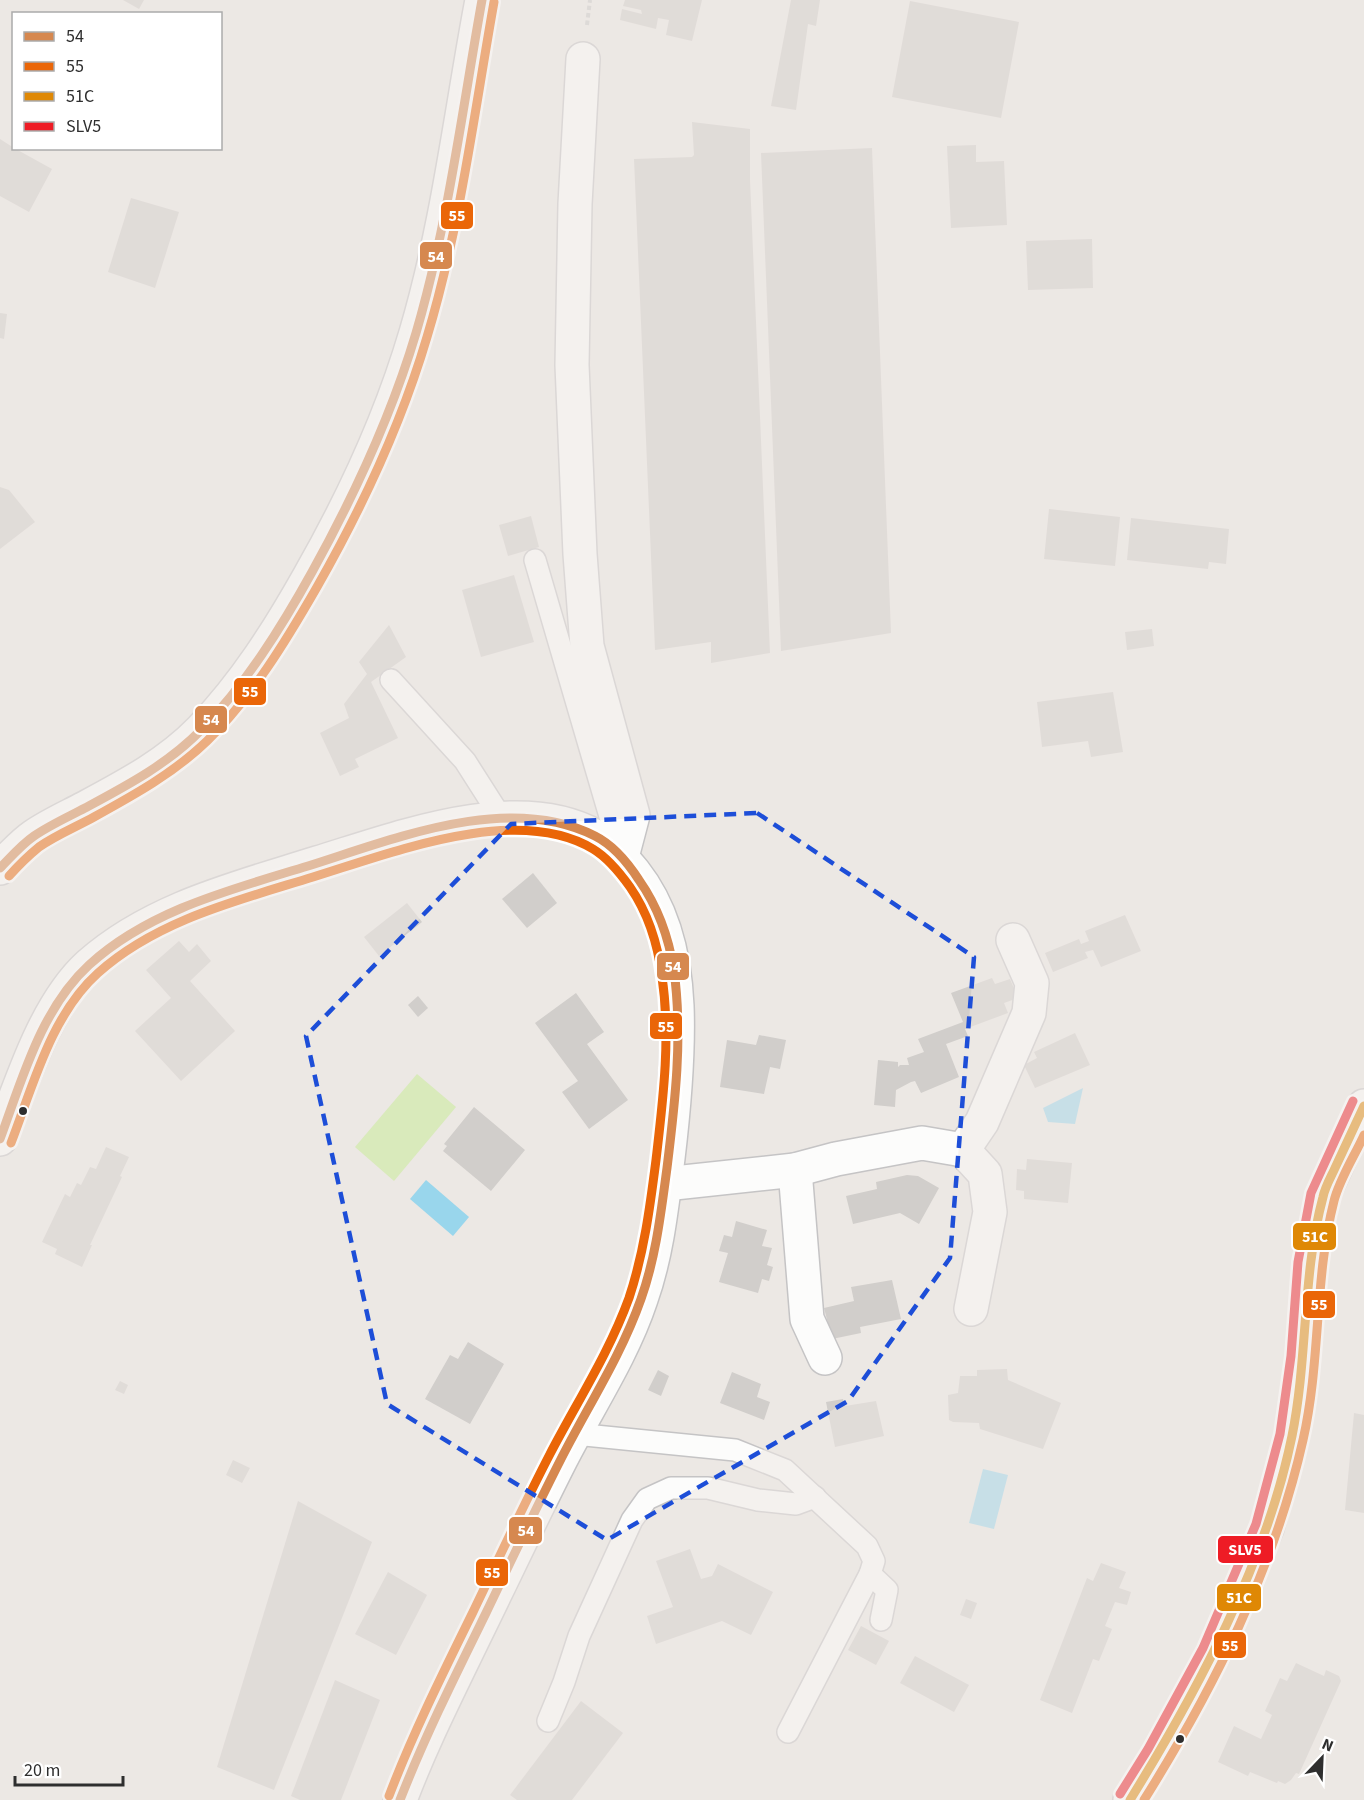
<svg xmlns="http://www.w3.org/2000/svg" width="1364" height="1800" font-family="'Source Sans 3',sans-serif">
	<rect width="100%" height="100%" fill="#ece8e4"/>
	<polygon fill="#d9eabb" points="417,1074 456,1107 394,1181 355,1147"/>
	<g fill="#99d6ec">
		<polygon points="1083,1088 1075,1124 1048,1122 1043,1108"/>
		<polygon points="426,1180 469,1217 453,1236 410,1199"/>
		<polygon points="983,1469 1008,1475 994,1529 969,1523"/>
	</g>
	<g fill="#d1cecb">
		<polygon points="123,0 144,0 139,9"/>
		<polygon points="625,0 702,0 692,41 666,35 669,20 658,18 656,29 620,20 622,9 642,14 641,10 623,6"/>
		<polygon points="791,0 820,0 816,26 808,24 796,110 771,106"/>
		<polygon points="910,1 1019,22 1001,118 892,97"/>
		<polygon points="692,122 750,129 750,180 770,653 711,663 711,642 655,650 634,159 692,157 694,155"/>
		<polygon points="0,139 14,148 52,169 29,212 0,196"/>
		<polygon points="976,145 976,162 1004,161 1007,225 951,228 947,146"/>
		<polygon points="872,148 891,633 781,651 761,153"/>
		<polygon points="131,198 179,212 155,288 108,272"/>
		<polygon points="1092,239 1093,288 1028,290 1026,241"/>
		<polygon points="0,313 7,314 4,339 0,338"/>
		<polygon points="0,487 9,490 35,522 0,549"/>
		<polygon points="1049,509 1120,517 1115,566 1044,559"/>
		<polygon points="531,516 539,547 508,556 499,525"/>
		<polygon points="1131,518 1229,529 1226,564 1209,562 1208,569 1127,560"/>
		<polygon points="514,575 534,642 481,657 462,590"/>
		<polygon points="389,625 406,657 371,682 398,738 355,759 359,767 340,776 320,733 349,718 344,704 367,674 359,662"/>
		<polygon points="1152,629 1154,646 1127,650 1125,632"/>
		<polygon points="1113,692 1123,752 1091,757 1088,741 1042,747 1037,702"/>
		<polygon points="533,873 557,903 527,928 502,899"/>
		<polygon points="407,903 422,922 379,956 364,937"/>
		<polygon points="1125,915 1141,951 1101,967 1093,950 1085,952 1088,958 1053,972 1045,953 1079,939 1081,944 1089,941 1085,931"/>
		<polygon points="179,941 189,952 197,944 211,961 190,981 235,1031 181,1081 135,1031 171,998 146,970"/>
		<polygon points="992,978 995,984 1010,979 1018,998 1004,1003 1008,1013 965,1029 968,1036 946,1044 959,1077 921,1093 915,1081 911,1082 896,1090 895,1107 874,1105 878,1060 898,1062 898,1067 900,1065 909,1065 907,1058 924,1052 918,1039 963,1022 951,993"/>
		<polygon points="576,993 604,1032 587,1044 628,1100 589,1129 562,1092 578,1081 535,1023"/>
		<polygon points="418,996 428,1008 418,1017 408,1005"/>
		<polygon points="1075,1033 1090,1065 1035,1088 1024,1065 1037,1058 1034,1052"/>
		<polygon points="759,1035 786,1040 780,1069 770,1067 764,1094 720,1087 727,1040 756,1045"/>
		<polygon points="474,1107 525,1150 491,1191 443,1151 447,1146 444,1144"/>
		<polygon points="106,1147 129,1157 120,1176 122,1177 90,1245 92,1245 82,1267 55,1254 57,1249 42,1242 65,1194 70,1197 77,1183 81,1185 90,1167 96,1169"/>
		<polygon points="1027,1159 1072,1163 1068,1203 1024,1199 1024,1191 1016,1190 1017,1169 1026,1170"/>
		<polygon points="907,1175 918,1176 939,1188 919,1224 900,1213 853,1224 846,1196 877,1189 876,1182"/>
		<polygon points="736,1221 767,1230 762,1246 772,1248 767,1265 773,1267 769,1281 762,1279 758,1293 719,1282 728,1253 719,1251 724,1235 732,1237"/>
		<polygon points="892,1280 901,1319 860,1327 861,1333 832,1339 824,1308 854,1301 851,1287"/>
		<polygon points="468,1342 504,1364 470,1424 425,1399 450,1355 458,1359"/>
		<polygon points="1007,1369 1008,1380 1061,1403 1043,1449 980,1429 979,1423 953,1422 949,1420 948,1395 958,1393 960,1376 977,1376 977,1370"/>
		<polygon points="658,1370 669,1376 661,1396 648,1390"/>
		<polygon points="732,1372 761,1384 757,1397 770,1402 764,1420 720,1403"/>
		<polygon points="120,1381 128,1385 124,1394 115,1390"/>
		<polygon points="843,1399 845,1406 876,1401 884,1436 835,1447 826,1402"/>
		<polygon points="1354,1413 1364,1415 1364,1513 1345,1510"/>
		<polygon points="233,1460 250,1468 242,1483 226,1475"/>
		<polygon points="298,1501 372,1542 274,1790 217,1767"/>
		<polygon points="690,1549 701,1579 712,1576 718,1564 773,1592 751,1635 722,1621 656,1644 647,1616 673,1607 656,1561"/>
		<polygon points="1101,1563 1126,1572 1119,1588 1131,1592 1127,1605 1115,1602 1105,1626 1112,1629 1099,1661 1093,1659 1072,1713 1040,1700 1087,1578 1093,1581"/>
		<polygon points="388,1572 427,1595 396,1655 355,1634"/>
		<polygon points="966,1599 977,1603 971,1619 960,1615"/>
		<polygon points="861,1626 889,1641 876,1665 848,1650"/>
		<polygon points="915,1656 969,1685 954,1712 900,1683"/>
		<polygon points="1296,1663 1324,1676 1326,1670 1339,1676 1341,1681 1299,1774 1296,1773 1291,1780 1285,1784 1278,1781 1277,1783 1250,1772 1248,1776 1218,1762 1234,1726 1261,1739 1272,1715 1265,1711 1280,1678 1287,1681"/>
		<polygon points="335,1680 380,1700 341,1800 300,1800 291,1796"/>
		<polygon points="581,1701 623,1733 572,1800 517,1800 510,1795"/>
	</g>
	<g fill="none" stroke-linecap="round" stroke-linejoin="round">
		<defs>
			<g id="service">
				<polyline points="535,560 621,854"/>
				<polyline points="391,680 465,761 502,819"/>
				<polyline points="575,1434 735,1450 785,1470 867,1546 874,1561 870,1574 788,1732"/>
				<polyline points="870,1574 887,1590 881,1620"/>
				<polyline points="548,1721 564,1682 579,1636 632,1520 647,1499 671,1488 708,1488 758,1500 796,1504 815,1497"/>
			</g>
			<g id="minor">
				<polyline points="583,59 575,204 572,365 580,554 587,646 633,815 622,857"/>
				<polyline points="963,1150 982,1122 1029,1013 1032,983 1013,940"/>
				<polyline points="795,1170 807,1319 825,1358"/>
				<polyline points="665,1184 795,1170 836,1159 922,1143 963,1150 985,1174 990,1212 971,1309"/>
			</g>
			<polyline id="tertiary" points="1130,1800 1158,1755 1214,1653 1267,1528 1292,1436 1303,1357 1310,1263 1323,1195 1364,1106"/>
			<g id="secondary">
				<path d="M0,868C11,857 21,845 34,836C50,825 68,817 85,808C126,786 168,764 201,730C245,684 278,632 309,577C353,500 391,418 416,333C448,225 461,111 482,0"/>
				<path d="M0,1139C21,1084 45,1005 89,965C152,909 238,888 317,863C396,839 517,792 595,836C611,845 623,858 634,872C664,910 675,958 677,1006C679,1057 674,1108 668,1158C662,1205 657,1254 641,1299C622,1356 588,1406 561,1459C531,1518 503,1578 474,1637C448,1691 421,1744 400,1800"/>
			</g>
		</defs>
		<use href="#service" stroke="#c5c4c5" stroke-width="24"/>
		<use href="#minor" stroke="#c5c4c5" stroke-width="36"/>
		<use href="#tertiary" stroke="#c5c4c5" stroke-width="36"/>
		<use href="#secondary" stroke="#c5c4c5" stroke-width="36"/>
		<polyline stroke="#c9c9c8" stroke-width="4" stroke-dasharray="4.5 3" stroke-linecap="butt" points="587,25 590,0"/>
		<use href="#service" stroke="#fcfcfb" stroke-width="21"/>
		<use href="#minor" stroke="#fcfcfb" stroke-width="33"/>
		<use href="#tertiary" stroke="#fcfcfb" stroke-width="33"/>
		<use href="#secondary" stroke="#fcfcfb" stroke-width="33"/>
		<defs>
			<g id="bus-1">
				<path d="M0,868C11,857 21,845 34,836C50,825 68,817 85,808C126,786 168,764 201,730C246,684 281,628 312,572C354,496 391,417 416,333C448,224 462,111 482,0"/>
				<path d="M0,1139C22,1080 41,1009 89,965C149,910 233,889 308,866C394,839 508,792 595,836C613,845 628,863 639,880C658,907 669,938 674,971C683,1036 675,1103 667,1168C661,1212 656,1257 641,1299C621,1356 588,1406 561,1459C535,1510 511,1561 486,1613C456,1674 425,1736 400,1800"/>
			</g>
			<g id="bus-2">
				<path d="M9,876C18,866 28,856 39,847C56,835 76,827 94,817C134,795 174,773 207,741C252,697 286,641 317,587C362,508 401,425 427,337C460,228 474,114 494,2"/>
				<path d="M11,1143C33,1086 51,1015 98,973C157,920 239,900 313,877C391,853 517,803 593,849C608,858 620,873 630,887C648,913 658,945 662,977C671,1037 663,1100 656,1160C650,1207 644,1253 629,1298C609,1353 577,1402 550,1454C523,1506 498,1560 473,1612C443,1673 413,1733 389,1796"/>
				<path d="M1144,1800C1214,1688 1274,1569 1303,1440C1321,1361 1314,1279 1334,1201C1339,1180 1355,1155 1364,1135"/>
			</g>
			<path id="bus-3" d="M1130,1800C1198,1690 1266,1563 1292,1436C1308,1357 1302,1275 1323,1197C1325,1187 1331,1177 1335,1168C1345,1147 1354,1127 1364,1106"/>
			<polyline id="bus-4" points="1120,1794 1148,1749 1203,1648 1256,1524 1280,1434 1291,1356 1298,1262 1311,1193 1353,1101"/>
		</defs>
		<use href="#bus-1" stroke="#fff" stroke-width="14"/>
		<use href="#bus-2" stroke="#fff" stroke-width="14"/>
		<use href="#bus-3" stroke="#fff" stroke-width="14"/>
		<use href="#bus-4" stroke="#fff" stroke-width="14"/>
		<use href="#bus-1" stroke="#d6884f" stroke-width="9"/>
		<use href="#bus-2" stroke="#ea6608" stroke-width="9"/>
		<use href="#bus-3" stroke="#df8805" stroke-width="9"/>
		<use href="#bus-4" stroke="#ee1c25" stroke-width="9"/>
	</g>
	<path d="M0 0H1364V1800H0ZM757,813L974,957L950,1258L848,1401L607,1540L387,1404L306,1036L511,824Z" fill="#ece8e4" fill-opacity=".55" fill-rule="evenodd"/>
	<path fill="none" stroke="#1d4ed8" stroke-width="4.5" stroke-dasharray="12 8" stroke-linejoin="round" d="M757,813L974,957L950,1258L848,1401L607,1540L387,1404L306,1036L511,824Z"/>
	<g fill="#2e2e2e" stroke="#fff" stroke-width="2">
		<circle cx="23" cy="1111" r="5"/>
		<circle cx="1180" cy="1739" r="5"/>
	</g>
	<g stroke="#fff" stroke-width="2">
		<rect x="440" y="201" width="34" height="29" rx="6" fill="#ea6608"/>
		<rect x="419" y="241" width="34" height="29" rx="6" fill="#d6884f"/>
		<rect x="233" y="677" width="34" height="29" rx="6" fill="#ea6608"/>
		<rect x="194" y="705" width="34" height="29" rx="6" fill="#d6884f"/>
		<rect x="656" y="952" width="34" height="29" rx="6" fill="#d6884f"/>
		<rect x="649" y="1012" width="34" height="28" rx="6" fill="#ea6608"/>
		<rect x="1292" y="1222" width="45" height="29" rx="6" fill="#df8805"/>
		<rect x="1302" y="1290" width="34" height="29" rx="6" fill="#ea6608"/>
		<rect x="508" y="1516" width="35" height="29" rx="6" fill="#d6884f"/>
		<rect x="1217" y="1535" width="57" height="29" rx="6" fill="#ee1c25"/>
		<rect x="475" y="1558" width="34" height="29" rx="6" fill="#ea6608"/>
		<rect x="1216" y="1583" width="46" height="29" rx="6" fill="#df8805"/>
		<rect x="1213" y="1631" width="34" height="28" rx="6" fill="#ea6608"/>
	</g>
	<g font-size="16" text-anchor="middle" font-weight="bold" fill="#fff">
		<text x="457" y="221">55</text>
		<text x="436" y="262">54</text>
		<text x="250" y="697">55</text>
		<text x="211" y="725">54</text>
		<text x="673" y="972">54</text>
		<text x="666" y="1032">55</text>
		<text x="1315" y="1242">51C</text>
		<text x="1319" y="1310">55</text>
		<text x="526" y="1536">54</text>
		<text x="1245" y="1555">SLV5</text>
		<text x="492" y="1578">55</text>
		<text x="1239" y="1603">51C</text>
		<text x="1230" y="1651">55</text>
	</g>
	<rect x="12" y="12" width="210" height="138" fill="#ffffff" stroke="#ababab" stroke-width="1.5"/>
	<rect x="24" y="32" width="30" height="9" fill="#d6884f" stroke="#ababab" stroke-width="1.5"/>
	<text x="66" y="42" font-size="18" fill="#2e2e2e">54</text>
	<rect x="24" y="62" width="30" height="9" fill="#ea6608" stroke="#ababab" stroke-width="1.5"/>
	<text x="66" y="72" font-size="18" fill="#2e2e2e">55</text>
	<rect x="24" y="92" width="30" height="9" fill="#df8805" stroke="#ababab" stroke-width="1.5"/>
	<text x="66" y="102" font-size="18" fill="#2e2e2e">51C</text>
	<rect x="24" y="122" width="30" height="9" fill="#ee1c25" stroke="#ababab" stroke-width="1.5"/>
	<text x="66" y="132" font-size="18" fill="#2e2e2e">SLV5</text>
	<g transform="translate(1322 1758) rotate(23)" stroke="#ffffff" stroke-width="4.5" paint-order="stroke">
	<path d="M0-4.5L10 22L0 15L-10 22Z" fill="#2e2e2e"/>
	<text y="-9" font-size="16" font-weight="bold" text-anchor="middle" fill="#2e2e2e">N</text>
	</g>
	<path d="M15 1776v9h108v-9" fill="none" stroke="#2e2e2e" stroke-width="3"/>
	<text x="24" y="1776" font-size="18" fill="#2e2e2e" stroke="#ffffff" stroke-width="4.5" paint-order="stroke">20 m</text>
</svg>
